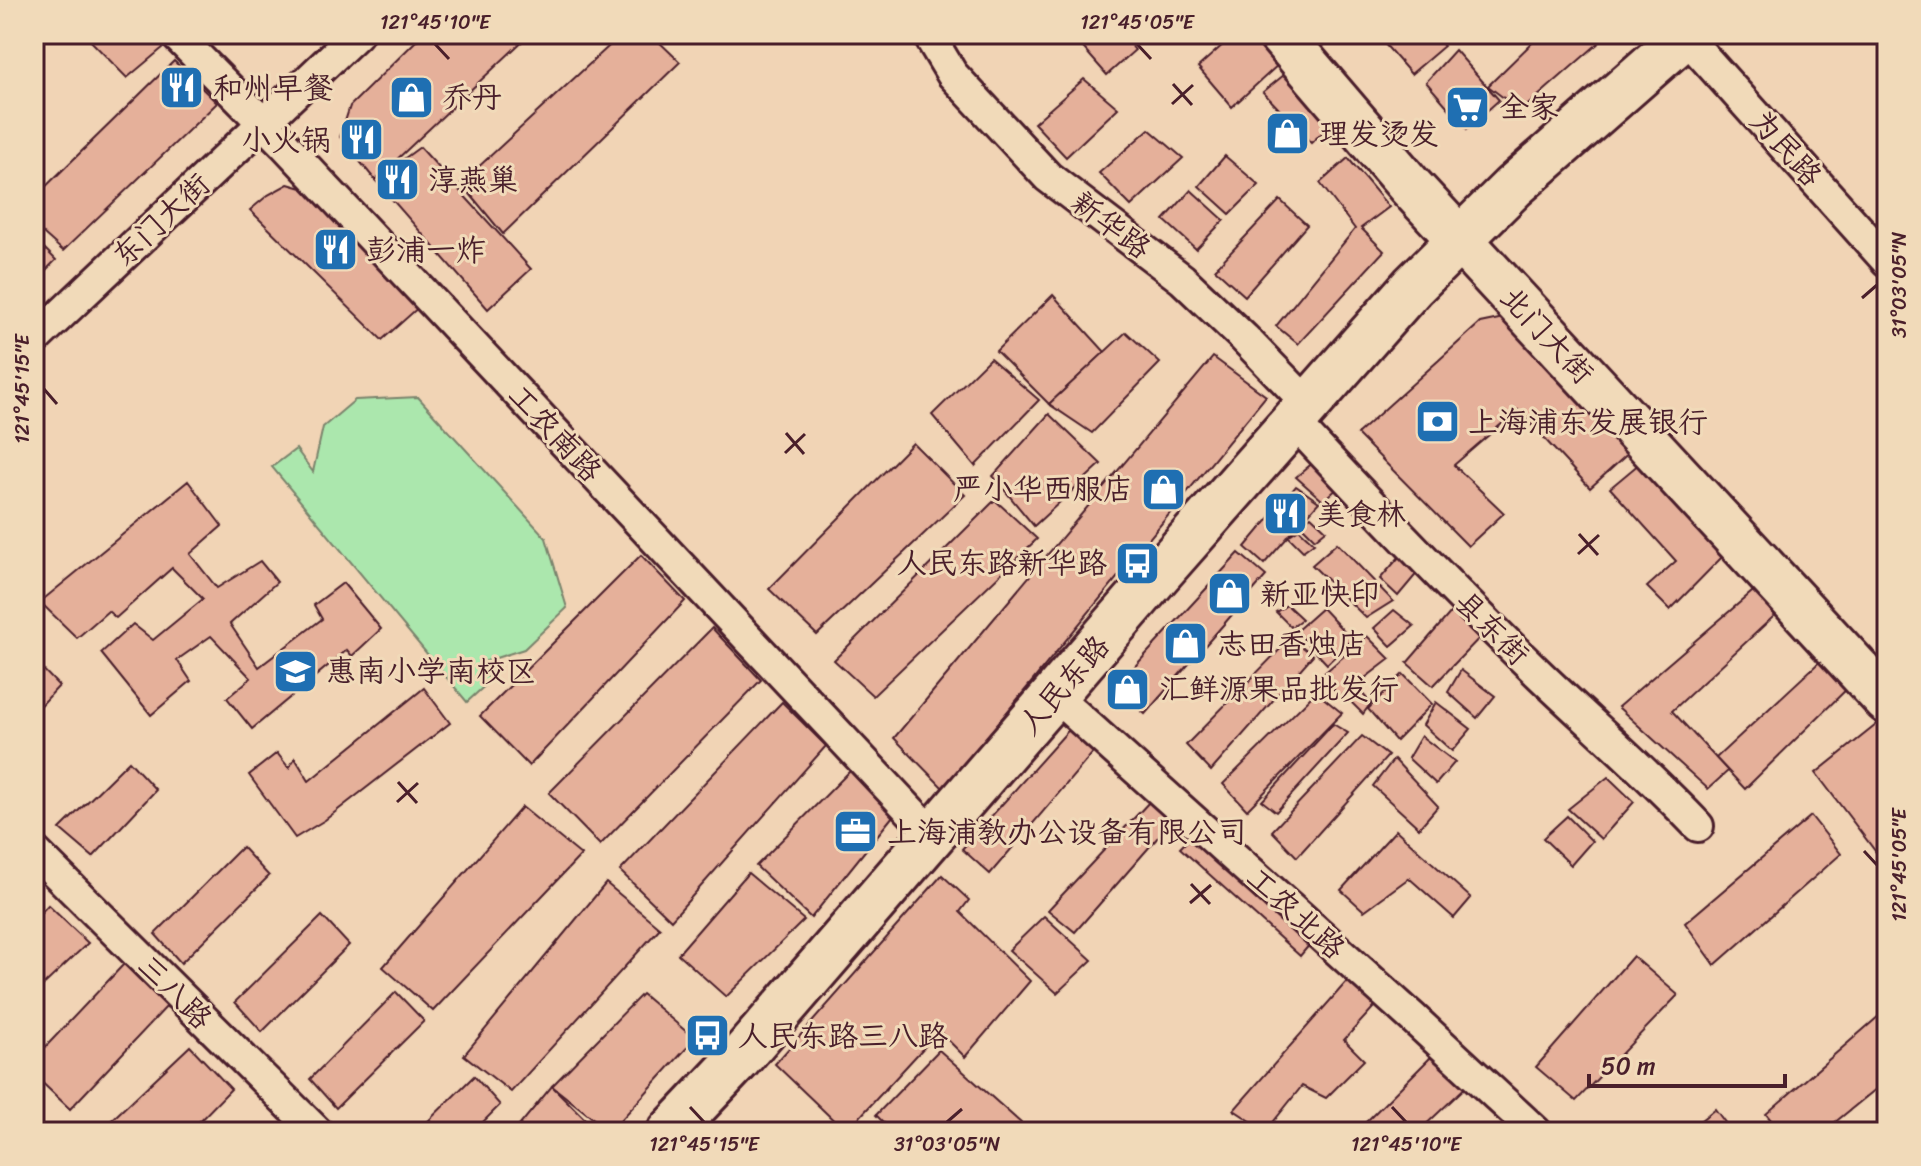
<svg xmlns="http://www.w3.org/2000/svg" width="1921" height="1166" font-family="Sriracha,'LXGW WenKai TC',sans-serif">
	<rect width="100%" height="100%" fill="#f1d4b5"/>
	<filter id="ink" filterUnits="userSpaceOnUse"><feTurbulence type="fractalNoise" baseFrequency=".0125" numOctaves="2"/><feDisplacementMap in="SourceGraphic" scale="16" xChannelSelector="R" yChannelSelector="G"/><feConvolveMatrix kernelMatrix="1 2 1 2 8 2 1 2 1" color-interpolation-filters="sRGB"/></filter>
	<g filter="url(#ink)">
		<polygon fill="#abe7ad" stroke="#7a836c" stroke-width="2" points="418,397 546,538 567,608 524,649 480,663 490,681 467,702 272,467 296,449 313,472 323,427 355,400"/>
		<g fill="#e5b09a" stroke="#4a1f2b" stroke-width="2">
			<polygon points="84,34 162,34 170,42 127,78"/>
			<polygon points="246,34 272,34 260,45"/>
			<polygon points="423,34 530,34 375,180 340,137 350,106"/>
			<polygon points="622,34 651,34 680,62 503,234 461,183"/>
			<polygon points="1071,34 1122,34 1135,50 1107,75"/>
			<polygon points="1235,34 1252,34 1279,64 1232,107 1198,67"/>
			<polygon points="1376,34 1433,34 1444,46 1411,74"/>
			<polygon points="1541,34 1609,34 1521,111 1488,86"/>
			<polygon points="1455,50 1499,100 1467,129 1426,82"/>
			<polygon points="174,61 217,103 63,251 34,225 34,198"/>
			<polygon points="1290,70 1337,119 1311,143 1263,92"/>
			<polygon points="1084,79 1118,108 1066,157 1034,123"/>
			<polygon points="1149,129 1183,158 1131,206 1099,173"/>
			<polygon points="420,147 531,269 488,309 375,180"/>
			<polygon points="1225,156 1259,185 1230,214 1199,186"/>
			<polygon points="1348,158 1389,207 1361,228 1384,251 1298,344 1276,326 1355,229 1320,183"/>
			<polygon points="288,184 312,191 420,306 382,340 250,210 268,195"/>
			<polygon points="1191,190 1224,220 1196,249 1164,220"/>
			<polygon points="1280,200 1307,225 1245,296 1215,269"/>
			<polygon points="34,238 56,260 34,282"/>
			<polygon points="1053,295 1105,352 1049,404 996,351"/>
			<polygon points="1513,316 1632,450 1590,488 1518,410 1454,465 1504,513 1468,546 1357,434 1480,323"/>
			<polygon points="1126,332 1160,363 1092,433 1049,404"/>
			<polygon points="1213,357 1266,396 944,789 894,738"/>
			<polygon points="990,358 1039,400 975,466 932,415"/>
			<polygon points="1049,414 1101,464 1034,526 993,476"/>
			<polygon points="913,443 965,495 817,635 769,589"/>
			<polygon points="1321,456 1345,482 1323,501 1296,477"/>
			<polygon points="1640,463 1728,551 1670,610 1647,587 1676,561 1610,488"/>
			<polygon points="188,481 222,526 190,554 217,588 260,561 277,582 230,624 259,667 322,619 314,605 343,583 381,629 352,656 347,650 252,729 227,698 251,678 211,636 177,660 191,681 151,715 101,653 133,624 153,640 203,599 172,568 116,618 108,611 77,638 40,602"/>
			<polygon points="1296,486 1319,502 1264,564 1245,547"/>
			<polygon points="995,500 1037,539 873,696 834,660"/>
			<polygon points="1311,516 1326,530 1315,539 1300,524"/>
			<polygon points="1299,529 1314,543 1303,551 1288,536"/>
			<polygon points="1337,543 1393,601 1366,618 1312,565"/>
			<polygon points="1407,548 1424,565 1398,596 1380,579"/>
			<polygon points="1239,553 1266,576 1145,714 1115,688"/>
			<polygon points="641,555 685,601 529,766 480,716"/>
			<polygon points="1766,580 1786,605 1672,711 1728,771 1708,789 1618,707"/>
			<polygon points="1458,604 1487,630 1433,686 1407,663"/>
			<polygon points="1287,605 1302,619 1291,627 1276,612"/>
			<polygon points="1322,608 1352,640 1327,664 1296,631"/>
			<polygon points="1394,610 1414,626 1391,646 1374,628"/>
			<polygon points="712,628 761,680 600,845 549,793"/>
			<polygon points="1367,636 1390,659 1340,697 1322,675"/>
			<polygon points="1291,638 1313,655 1211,771 1186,745"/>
			<polygon points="1829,653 1859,677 1745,789 1716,758"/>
			<polygon points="34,660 59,686 34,713"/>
			<polygon points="1461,670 1495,696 1477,718 1448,692"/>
			<polygon points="1403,674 1432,704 1396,741 1368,709"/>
			<polygon points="424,688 450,723 325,820 295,838 249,775 277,753 289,768 295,758 309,781"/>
			<polygon points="1357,688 1371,703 1363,714 1347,698"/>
			<polygon points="1316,692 1342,713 1247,810 1223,784"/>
			<polygon points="782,702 826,746 671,920 620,871"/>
			<polygon points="1436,702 1471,729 1452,751 1423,725"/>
			<polygon points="1881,721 1887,726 1887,856 1882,860 1816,773"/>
			<polygon points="1333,724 1348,733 1276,812 1262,801"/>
			<polygon points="1073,725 1097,748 990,874 962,849"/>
			<polygon points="1362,736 1388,756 1297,857 1272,831"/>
			<polygon points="1421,736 1455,762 1436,784 1408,758"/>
			<polygon points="1394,759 1438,806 1419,828 1373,786"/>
			<polygon points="129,761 156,790 93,857 60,829"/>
			<polygon points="850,771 893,816 811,918 756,866"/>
			<polygon points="1608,777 1634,802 1601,839 1568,809"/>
			<polygon points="1151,800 1173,820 1075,932 1048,910"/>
			<polygon points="522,807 581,855 433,1011 383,967"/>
			<polygon points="1567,816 1592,841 1571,865 1543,838"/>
			<polygon points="1811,816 1841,854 1715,965 1685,923"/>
			<polygon points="1396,830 1471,898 1454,918 1409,878 1364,911 1341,890"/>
			<polygon points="1197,831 1316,937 1300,956 1180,848"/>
			<polygon points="242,847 269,876 181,963 155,934"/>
			<polygon points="748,873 804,920 726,997 678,954"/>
			<polygon points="942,875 969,900 960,912 1030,981 965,1057 939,1031 846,1132 775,1064"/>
			<polygon points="606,883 660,928 511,1092 464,1055"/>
			<polygon points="48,905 88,943 34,994 34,920"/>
			<polygon points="322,916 349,945 262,1032 235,1002"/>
			<polygon points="1044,916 1092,960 1057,993 1009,950"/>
			<polygon points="1633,956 1678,995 1576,1101 1536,1067"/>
			<polygon points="124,964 168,1005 70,1109 34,1075 34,1059"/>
			<polygon points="1356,971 1383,997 1344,1040 1364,1060 1326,1098 1302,1086 1266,1131 1234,1110"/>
			<polygon points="396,992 424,1021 336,1108 310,1079"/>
			<polygon points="642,994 695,1039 610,1132 552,1086"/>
			<polygon points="1887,1009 1887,1080 1823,1132 1781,1132 1766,1114"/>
			<polygon points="190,1046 231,1089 189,1132 99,1132"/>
			<polygon points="939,1050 1031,1132 893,1132 876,1115"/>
			<polygon points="1438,1050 1472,1081 1418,1132 1356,1132"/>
			<polygon points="474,1076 500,1105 473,1132 417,1132"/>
			<polygon points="552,1086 598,1132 514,1132"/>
			<polygon points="1715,1109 1732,1132 1686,1132"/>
		</g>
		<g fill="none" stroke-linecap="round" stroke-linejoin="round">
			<defs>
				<g id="street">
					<polyline points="175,34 284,144 933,835"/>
					<polyline points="928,34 952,74 1048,177 1182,279 1244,338 1309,405"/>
					<polyline points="1685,36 1887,261"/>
					<polyline points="34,340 357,34"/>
					<path d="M1294,422C1374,508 1455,593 1540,675C1592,725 1647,772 1698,826"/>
					<polyline points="1055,696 1413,1018 1536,1132"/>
					<polyline points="34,851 317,1132"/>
				</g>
				<g id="secondary">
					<polyline points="1280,34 1409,185 1887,701"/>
					<polyline points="670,1132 739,1059 1157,576 1413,286 1513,187 1687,34"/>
				</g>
			</defs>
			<use href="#street" stroke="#4a1f2b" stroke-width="36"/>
			<use href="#secondary" stroke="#4a1f2b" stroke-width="50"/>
			<use href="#street" stroke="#f1dab9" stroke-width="30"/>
			<use href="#secondary" stroke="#f1dab9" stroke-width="44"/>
		</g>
	</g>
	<path fill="none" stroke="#4a1f2b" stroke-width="3" d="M435,44L449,59M1137,44L1151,59M1173,84L1192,105M1172,104L1193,85M1862,298L1877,285M44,389L57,404M786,433L804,454M785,453L805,434M1579,534L1598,555M1578,554L1599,535M398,782L417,803M397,802L418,783M1864,851L1877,865M1191,884L1210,904M1190,903L1211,885M690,1107L704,1122M1392,1107L1406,1122M947,1122L962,1109"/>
	<defs>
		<symbol id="restaurant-square" viewBox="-11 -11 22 22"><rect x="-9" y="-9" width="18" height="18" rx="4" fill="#1f6fb2" stroke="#f1dab9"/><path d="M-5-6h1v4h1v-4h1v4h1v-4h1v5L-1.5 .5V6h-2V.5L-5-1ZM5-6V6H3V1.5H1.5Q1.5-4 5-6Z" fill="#fff"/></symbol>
		<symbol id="shop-square" viewBox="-11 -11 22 22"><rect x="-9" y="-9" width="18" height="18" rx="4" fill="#1f6fb2" stroke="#f1dab9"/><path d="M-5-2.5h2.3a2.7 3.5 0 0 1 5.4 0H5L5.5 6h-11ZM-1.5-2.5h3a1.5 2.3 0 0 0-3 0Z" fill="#fff"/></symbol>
		<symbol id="supermarket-square" viewBox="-11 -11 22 22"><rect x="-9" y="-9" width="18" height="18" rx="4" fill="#1f6fb2" stroke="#f1dab9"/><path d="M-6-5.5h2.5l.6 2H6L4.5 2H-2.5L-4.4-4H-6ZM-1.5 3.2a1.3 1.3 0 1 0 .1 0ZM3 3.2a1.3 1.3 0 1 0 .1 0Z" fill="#fff"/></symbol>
		<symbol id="bank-square" viewBox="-11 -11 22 22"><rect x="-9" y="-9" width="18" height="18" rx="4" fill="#1f6fb2" stroke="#f1dab9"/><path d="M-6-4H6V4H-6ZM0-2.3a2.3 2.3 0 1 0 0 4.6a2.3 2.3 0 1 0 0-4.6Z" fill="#fff"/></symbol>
		<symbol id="bus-square" viewBox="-11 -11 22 22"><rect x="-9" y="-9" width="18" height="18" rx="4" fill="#1f6fb2" stroke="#f1dab9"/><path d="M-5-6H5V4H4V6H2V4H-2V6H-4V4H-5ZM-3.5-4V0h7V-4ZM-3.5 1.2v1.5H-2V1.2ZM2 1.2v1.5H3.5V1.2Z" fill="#fff"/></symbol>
		<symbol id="school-square" viewBox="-11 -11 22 22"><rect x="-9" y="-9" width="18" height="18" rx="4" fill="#1f6fb2" stroke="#f1dab9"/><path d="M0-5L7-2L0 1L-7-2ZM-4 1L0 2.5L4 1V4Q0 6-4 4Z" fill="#fff"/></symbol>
		<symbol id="office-square" viewBox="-11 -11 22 22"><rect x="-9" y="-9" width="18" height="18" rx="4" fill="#1f6fb2" stroke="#f1dab9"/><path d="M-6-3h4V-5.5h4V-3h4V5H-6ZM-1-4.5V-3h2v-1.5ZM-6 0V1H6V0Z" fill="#fff"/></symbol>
	</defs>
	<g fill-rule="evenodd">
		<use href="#restaurant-square" x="156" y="62" width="51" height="51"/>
		<use href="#shop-square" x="386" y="72" width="51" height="51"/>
		<use href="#supermarket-square" x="1442" y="82" width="51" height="51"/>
		<use href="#shop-square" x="1262" y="108" width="51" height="51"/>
		<use href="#restaurant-square" x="336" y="114" width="51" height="51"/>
		<use href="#restaurant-square" x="372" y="154" width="51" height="51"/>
		<use href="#restaurant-square" x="310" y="224" width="51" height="51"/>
		<use href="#bank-square" x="1412" y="396" width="51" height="51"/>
		<use href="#shop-square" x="1138" y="464" width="51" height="51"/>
		<use href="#restaurant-square" x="1260" y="488" width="51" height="51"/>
		<use href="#bus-square" x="1112" y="538" width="51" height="51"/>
		<use href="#shop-square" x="1204" y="568" width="51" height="51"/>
		<use href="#shop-square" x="1160" y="618" width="51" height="51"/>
		<use href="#school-square" x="270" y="646" width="51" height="51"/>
		<use href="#shop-square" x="1102" y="664" width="51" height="51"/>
		<use href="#office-square" x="830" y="806" width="51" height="51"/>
		<use href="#bus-square" x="682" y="1010" width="51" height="51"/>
	</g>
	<g text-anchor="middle" stroke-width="6" stroke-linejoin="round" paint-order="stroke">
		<g font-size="30" fill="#4a1f2b" stroke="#f1dab9" text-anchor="start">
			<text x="213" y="98">和州早餐</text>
			<text x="442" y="107">乔丹</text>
			<text x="1499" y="117">全家</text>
			<text x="1319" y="144">理发烫发</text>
			<text x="331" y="150" text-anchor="end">小火锅</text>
			<text x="428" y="190">淳燕巢</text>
			<text x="366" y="260">彭浦一炸</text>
			<text x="1468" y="432">上海浦东发展银行</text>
			<text x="1133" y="499" text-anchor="end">严小华西服店</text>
			<text x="1316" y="524">美食林</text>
			<text x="1107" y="573" text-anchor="end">人民东路新华路</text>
			<text x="1260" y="604">新亚快印</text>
			<text x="1217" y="654">志田香烛店</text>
			<text x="326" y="681">惠南小学南校区</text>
			<text x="1159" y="699">汇鲜源果品批发行</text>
			<text x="887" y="842">上海浦教办公设备有限公司</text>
			<text x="738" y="1046">人民东路三八路</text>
		</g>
		<g font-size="30" fill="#4a1f2b" stroke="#f1dab9">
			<text transform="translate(1786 148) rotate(48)" y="10">为民路</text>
			<text transform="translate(161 220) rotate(-43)" y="10">东门大街</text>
			<text transform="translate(1111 225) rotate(37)" y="10">新华路</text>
			<text transform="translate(1547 335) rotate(47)" y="10">北门大街</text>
			<text transform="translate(555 433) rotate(47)" y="10">工农南路</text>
			<text transform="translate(1492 628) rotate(45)" y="10">县东街</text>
			<text transform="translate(1064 685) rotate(-49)" y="10">人民东路</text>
			<text transform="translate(1296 913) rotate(42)" y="10">工农北路</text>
			<text transform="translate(175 992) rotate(45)" y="10">三八路</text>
		</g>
	</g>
	<rect width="1921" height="1166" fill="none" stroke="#f1dab9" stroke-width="88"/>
	<path d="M1589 1074v12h196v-12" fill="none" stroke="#4a1f2b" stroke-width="4"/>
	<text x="1601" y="1074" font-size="24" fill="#4a1f2b" stroke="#f1dab9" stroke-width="6" paint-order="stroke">50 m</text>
	<rect x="44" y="44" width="1833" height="1078" fill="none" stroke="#4a1f2b" stroke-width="3"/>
	<g font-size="20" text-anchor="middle" fill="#4a1f2b">
		<text x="435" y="29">121°45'10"E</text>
		<text x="1137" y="29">121°45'05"E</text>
		<text transform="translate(1899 285) rotate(-90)" y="7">31°03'05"N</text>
		<text transform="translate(22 389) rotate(-90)" y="7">121°45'15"E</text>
		<text transform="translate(1899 865) rotate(-90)" y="7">121°45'05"E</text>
		<text x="704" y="1151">121°45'15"E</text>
		<text x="947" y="1151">31°03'05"N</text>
		<text x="1406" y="1151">121°45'10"E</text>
	</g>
</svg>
